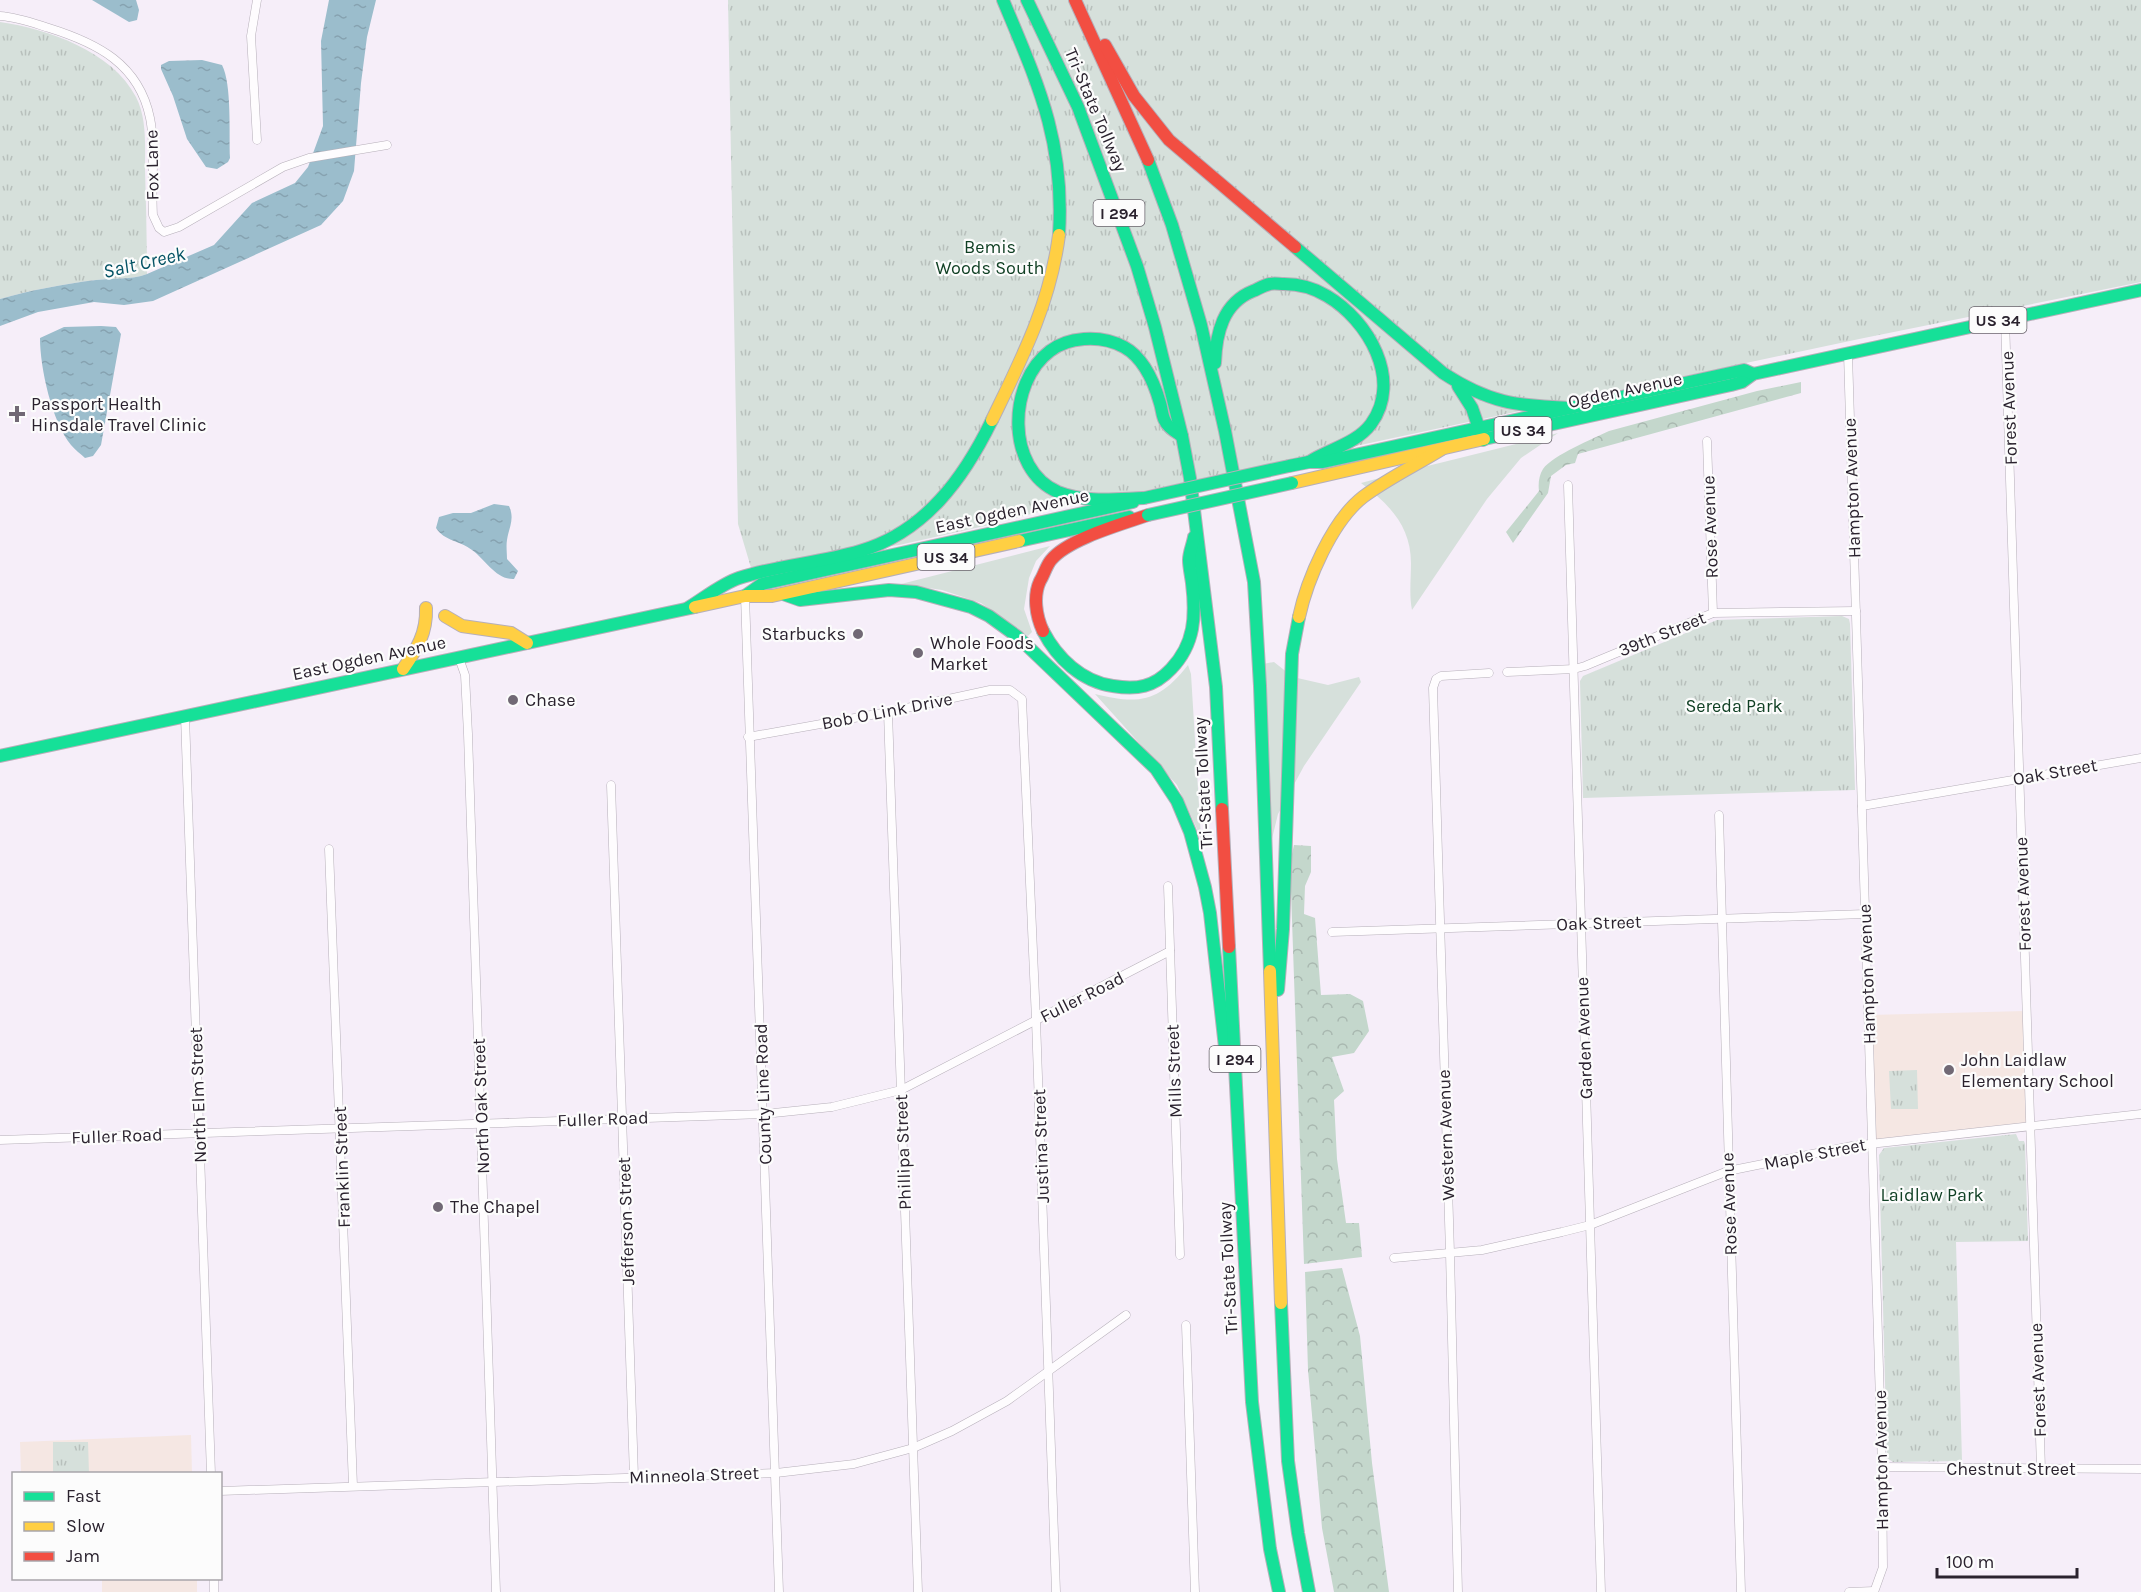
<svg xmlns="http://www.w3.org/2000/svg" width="2141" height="1592" font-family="Karla,sans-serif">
	<defs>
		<pattern id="forest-crowns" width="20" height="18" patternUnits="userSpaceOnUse" patternTransform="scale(1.5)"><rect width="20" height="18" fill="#c4d7cc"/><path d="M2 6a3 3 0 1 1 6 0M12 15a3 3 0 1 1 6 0" fill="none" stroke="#a9b8b0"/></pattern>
		<pattern id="park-tufts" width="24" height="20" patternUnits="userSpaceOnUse" patternTransform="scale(1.5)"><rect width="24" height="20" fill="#d6e0db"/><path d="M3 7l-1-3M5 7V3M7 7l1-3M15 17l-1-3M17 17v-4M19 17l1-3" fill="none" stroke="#b8c0bc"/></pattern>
		<pattern id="water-ripples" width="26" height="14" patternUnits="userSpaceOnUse" patternTransform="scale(1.5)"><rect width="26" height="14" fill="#9bbdcc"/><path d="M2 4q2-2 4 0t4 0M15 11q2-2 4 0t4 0" fill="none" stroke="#86a2b0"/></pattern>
	</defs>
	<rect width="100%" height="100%" fill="#f6eef9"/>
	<g fill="#f5e7e3">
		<polygon points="2025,1011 2029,1125 1874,1141 1870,1015"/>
		<polygon points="191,1435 192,1473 21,1473 20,1442"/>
		<rect x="102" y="1579" width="95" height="13"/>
	</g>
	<g fill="#d6e0db">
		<path d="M1558,433L1521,458L1487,499L1412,610C1409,595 1411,579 1411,563C1411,526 1389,504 1361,483C1427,465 1493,451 1558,433Z"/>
		<polygon points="1050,546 1036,561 1029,578 1024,609 1032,632 1028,636 981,603 942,590 901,584"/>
		<polygon points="1274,662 1293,677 1328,685 1359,677 1361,682 1304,766 1278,814 1269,851 1263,664"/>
		<path d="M1188,665L1191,674L1201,838L1177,785L1095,694C1139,705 1159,702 1188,665Z"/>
	</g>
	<g fill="url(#forest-crowns)">
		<path d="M1801,382V393L1578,454L1575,463L1566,465L1551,476L1548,493L1513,543L1506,532L1539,491C1538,484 1539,475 1543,469C1553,455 1593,439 1609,431L1757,391Z"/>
		<polygon points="1294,845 1311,846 1311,872 1305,886 1304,914 1315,918 1321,995 1350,994 1363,1001 1369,1031 1354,1053 1332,1057 1344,1091 1334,1100 1337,1159 1346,1223 1359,1223 1362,1257 1304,1264 1290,863"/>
		<polygon points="1342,1268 1360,1336 1372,1463 1389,1592 1334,1592 1322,1528 1308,1370 1305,1272"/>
	</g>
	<g fill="url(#park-tufts)">
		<polygon points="728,0 2141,0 2141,282 1864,338 1120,496 1061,506 989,525 899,545 850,551 752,571 738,524"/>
		<path d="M0,22C48,29 112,51 136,97C147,118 145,146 145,169C146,204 147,239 147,274C131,280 113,278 96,280C63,284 32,290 0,299Z"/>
		<polygon points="1842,616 1849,619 1850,624 1855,790 1583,798 1580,681 1583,676 1717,620"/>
		<polygon points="1917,1070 1918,1109 1891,1109 1889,1071"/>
		<polygon points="2016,1134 2019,1141 2024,1141 2025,1144 2028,1241 1956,1242 1962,1461 1893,1462 1887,1458 1879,1155 1884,1148"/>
		<polygon points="53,1442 88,1442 89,1473 53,1473"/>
	</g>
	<g fill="url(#water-ripples)">
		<polygon points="92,0 136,0 139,10 137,20 129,22"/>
		<path d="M329,0H376L367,37L361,83L354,171L343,201L321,225L153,301L124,305L94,302L38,312L0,326V299C32,290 63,284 96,280C113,278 131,280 147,274L214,245L252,203L295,183L308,167L323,126L321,41Z"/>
		<path d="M202,60L222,65C232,84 229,135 230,158L228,162L217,169L206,167L187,139L173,96L161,69V65L169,61Z"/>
		<path d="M101,326L116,327L121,334L101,445L93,456L85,458C81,454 75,450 71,445C52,422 40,368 40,338L64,327Z"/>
		<path d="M494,504L509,506C515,519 509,527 507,540C506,546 507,553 507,559L518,571L514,579C496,580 486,560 472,550C461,541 444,541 436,528L439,517L453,513H471Z"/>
	</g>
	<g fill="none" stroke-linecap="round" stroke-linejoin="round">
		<defs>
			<g id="street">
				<polyline points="257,0 251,36 257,140"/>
				<path d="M0,16C17,17 33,23 49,28C97,43 139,64 150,118C156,147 151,184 153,215L159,228L164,232L179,227L283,167L309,158L387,145"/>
				<polyline points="2005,319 2041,1469"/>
				<polyline points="1848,354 1882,1467 1883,1567 1874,1592"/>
				<polyline points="1707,441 1713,613"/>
				<polyline points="1568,485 1601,1592"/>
				<polyline points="745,596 779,1592"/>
				<polyline points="459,658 465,675 468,734 496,1592"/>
				<polyline points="1507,672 1574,669 1585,666 1713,613 1856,611"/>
				<polyline points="888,712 918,1592"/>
				<polyline points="185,716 211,1474"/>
				<polyline points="748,737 888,712 990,690 1010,690 1022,699 1036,1020 1056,1592"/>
				<polyline points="611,785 634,1477"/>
				<polyline points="1862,806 2141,758"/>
				<polyline points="1719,815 1741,1592"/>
				<polyline points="329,849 353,1486"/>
				<polyline points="1168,886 1180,1255"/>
				<polyline points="1332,932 1865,914"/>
				<polyline points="0,1140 764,1114 832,1107 901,1090 1170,951"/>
				<polyline points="1394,1258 1482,1250 1562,1232 1590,1225 1728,1171 1852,1146 2141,1114"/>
				<polyline points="1186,1325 1195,1592"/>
				<polyline points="1882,1467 2141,1469"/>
				<polyline points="220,1491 776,1473 854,1464 913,1448 952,1431 1007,1401 1126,1315"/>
				<polyline points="214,1578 214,1592"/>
				<polyline points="1458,1592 1450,1253 1433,688 1436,679 1441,676 1489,673"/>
				<polyline points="1849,1592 1874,1591"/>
			</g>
			<g id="fast">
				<path d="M1003,0C1038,84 1065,141 1059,235"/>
				<polyline points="1027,0 1078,107 1137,266 1155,327 1182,436 1190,478 1216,687 1222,809"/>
				<polyline points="1148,160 1172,225 1201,325 1225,431 1254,582 1260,686 1270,971"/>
				<path d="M1295,247L1443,373C1489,403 1516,406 1570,408"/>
				<path d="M1215,363C1216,333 1223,303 1253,291C1258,289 1264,285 1270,284C1274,283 1279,284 1284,284C1299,284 1314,288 1327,296C1368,320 1403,380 1371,424C1356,444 1329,449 1309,462"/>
				<polyline points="1458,386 1472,408 1483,440"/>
				<polyline points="1484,439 1731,385 1742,382 1753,374 2141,290"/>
				<polyline points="1289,466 1309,462 1323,462 1744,370 1753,374"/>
				<path d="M1144,498C1115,499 1086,503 1058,492C1005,469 1008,382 1050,351C1060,343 1072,340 1084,339C1097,338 1111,340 1124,347C1144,358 1154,382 1160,403C1162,409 1162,416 1165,421C1168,428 1176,432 1182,436"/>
				<polyline points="1019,541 1129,517"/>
				<polyline points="783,594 800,600 889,590 916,592 971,607 989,616 1018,637 1156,769 1177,801 1190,832 1205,887 1210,913 1227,1065"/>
				<polyline points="745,596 762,584 1133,502"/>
				<path d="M688,608C703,599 723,583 739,578C778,565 820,563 860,551C925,532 964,478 992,420"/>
				<path d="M1043,631C1057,658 1082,682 1113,686C1137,690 1154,687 1171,669C1195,644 1196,616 1192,583C1191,575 1189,567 1189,560C1189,552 1193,544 1194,537"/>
				<polyline points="0,756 695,607"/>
				<polyline points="1229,947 1252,1402 1270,1549 1279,1592"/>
				<polyline points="1278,990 1283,929 1292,654 1299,617"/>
				<polyline points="1281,1303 1288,1461 1298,1533 1309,1592"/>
			</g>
			<g id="slow">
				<path d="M992,420C1022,358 1050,304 1059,235"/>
				<polyline points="1292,483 1484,439"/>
				<polyline points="695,607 745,596 772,596 1019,541"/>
				<polyline points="445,616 462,626 511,633 527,643"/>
				<path d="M1299,617C1307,580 1332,521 1363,497C1387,479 1416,465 1442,449"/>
				<path d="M403,669C417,649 427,633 426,608"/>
				<polyline points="1270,971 1281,1303"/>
			</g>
			<g id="jam">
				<polyline points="1075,0 1148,160"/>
				<polyline points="1105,45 1134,96 1169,140 1295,247"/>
				<path d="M1043,631C1036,616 1033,596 1040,581C1044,575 1046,566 1051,560C1068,539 1122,524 1148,515"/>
				<polyline points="1222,809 1229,947"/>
			</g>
		</defs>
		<use href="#street" stroke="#b6afb9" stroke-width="9"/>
		<use href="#fast" stroke="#b6afb9" stroke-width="14"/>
		<use href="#slow" stroke="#b6afb9" stroke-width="14"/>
		<use href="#jam" stroke="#b6afb9" stroke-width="14"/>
		<use href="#street" stroke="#fefcfe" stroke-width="8"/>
		<use href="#fast" stroke="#16e098" stroke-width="12"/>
		<use href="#slow" stroke="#ffcf43" stroke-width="12"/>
		<use href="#jam" stroke="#f24e42" stroke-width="12"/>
		<defs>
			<g id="fast-bridge">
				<polyline points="1144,498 1289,466"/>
				<polyline points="1148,515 1292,483"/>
			</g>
		</defs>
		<use href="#fast-bridge" stroke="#b6afb9" stroke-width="14" stroke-linecap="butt"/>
		<use href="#fast-bridge" stroke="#16e098" stroke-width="12"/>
	</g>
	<g fill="#716975" stroke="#fcfcfc" stroke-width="2">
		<path d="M14 405h6v6h6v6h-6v6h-6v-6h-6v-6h6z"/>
		<circle cx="858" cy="634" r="6"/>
		<circle cx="918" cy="653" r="6"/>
		<circle cx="513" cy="700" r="6"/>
		<circle cx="1949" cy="1070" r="6"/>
		<circle cx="438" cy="1207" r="6"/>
	</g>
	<g text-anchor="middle" stroke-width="4.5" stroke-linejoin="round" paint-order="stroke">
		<g fill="#fcfcfc" stroke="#69636c" stroke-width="1.5">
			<rect x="1093.5" y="200" width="51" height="26" rx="4.5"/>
			<rect x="1969.5" y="307" width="57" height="26" rx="4.5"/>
			<rect x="1494.5" y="417" width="57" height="26" rx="4.5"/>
			<rect x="917.5" y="544" width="57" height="26" rx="4.5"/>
			<rect x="1209.5" y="1046" width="51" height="26" rx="4.5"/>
		</g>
		<g font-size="16" font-weight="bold" fill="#2a222e">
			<text x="1119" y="219">I 294</text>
			<text x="1998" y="326">US 34</text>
			<text x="1523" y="436">US 34</text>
			<text x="946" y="563">US 34</text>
			<text x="1235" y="1065">I 294</text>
		</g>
		<g font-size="18" fill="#2a222e" stroke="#fcfcfc">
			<text transform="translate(1096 110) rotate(67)" y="6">Tri-State Tollway</text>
			<text transform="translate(152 165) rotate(-91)" y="6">Fox Lane</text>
			<text transform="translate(1625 390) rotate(-12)" y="6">Ogden Avenue</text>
			<text transform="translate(2009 408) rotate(-92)" y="6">Forest Avenue</text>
			<text transform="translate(1852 488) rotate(-92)" y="6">Hampton Avenue</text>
			<text transform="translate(1012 511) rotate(-12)" y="6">East Ogden Avenue</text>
			<text transform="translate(1710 527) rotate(-92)" y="6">Rose Avenue</text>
			<text transform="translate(1662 634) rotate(-22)" y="6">39th Street</text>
			<text transform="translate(369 658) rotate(-12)" y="6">East Ogden Avenue</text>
			<text transform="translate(887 711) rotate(-11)" y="6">Bob O Link Drive</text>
			<text transform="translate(2055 772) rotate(-10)" y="6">Oak Street</text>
			<text transform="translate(1203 783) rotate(-93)" y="6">Tri-State Tollway</text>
			<text transform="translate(2023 894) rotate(-92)" y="6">Forest Avenue</text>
			<text transform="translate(1599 923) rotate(-2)" y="6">Oak Street</text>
			<text transform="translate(1867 974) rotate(-92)" y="6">Hampton Avenue</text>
			<text transform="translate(1082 997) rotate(-27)" y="6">Fuller Road</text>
			<text transform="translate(1584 1038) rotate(-92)" y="6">Garden Avenue</text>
			<text transform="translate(1174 1071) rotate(-92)" y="6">Mills Street</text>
			<text transform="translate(763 1094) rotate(-92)" y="6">County Line Road</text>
			<text transform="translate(198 1095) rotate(-92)" y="6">North Elm Street</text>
			<text transform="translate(481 1106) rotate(-92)" y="6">North Oak Street</text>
			<text transform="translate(603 1119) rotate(-2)" y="6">Fuller Road</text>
			<text transform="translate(1446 1135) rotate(-92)" y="6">Western Avenue</text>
			<text transform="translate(117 1136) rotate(-2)" y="6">Fuller Road</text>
			<text transform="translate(1041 1146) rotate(-92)" y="6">Justina Street</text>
			<text transform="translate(903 1152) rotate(-92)" y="6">Phillipa Street</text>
			<text transform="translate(1815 1154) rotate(-11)" y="6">Maple Street</text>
			<text transform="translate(342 1167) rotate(-92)" y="6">Franklin Street</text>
			<text transform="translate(1729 1204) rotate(-92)" y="6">Rose Avenue</text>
			<text transform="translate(626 1221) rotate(-92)" y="6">Jefferson Street</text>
			<text transform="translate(1228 1268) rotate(-93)" y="6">Tri-State Tollway</text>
			<text transform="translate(2038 1380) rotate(-92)" y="6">Forest Avenue</text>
			<text transform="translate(1881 1460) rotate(-91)" y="6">Hampton Avenue</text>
			<text x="2011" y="1475">Chestnut Street</text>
			<text transform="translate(694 1475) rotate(-2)" y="6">Minneola Street</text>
		</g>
		<g font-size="18" fill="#104024" stroke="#fcfcfc">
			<text x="990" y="253">Bemis<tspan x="990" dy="21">Woods South</tspan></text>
			<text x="1734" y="712">Sereda Park</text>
			<text x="1932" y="1201">Laidlaw Park</text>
		</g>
		<g font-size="18" fill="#2a222e" stroke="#fcfcfc" text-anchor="start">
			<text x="31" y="410">Passport Health<tspan x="31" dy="21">Hinsdale Travel Clinic</tspan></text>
			<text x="846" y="640" text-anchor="end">Starbucks</text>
			<text x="930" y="649">Whole Foods<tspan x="930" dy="21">Market</tspan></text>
			<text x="525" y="706">Chase</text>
			<text x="1961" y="1066">John Laidlaw<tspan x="1961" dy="21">Elementary School</tspan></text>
			<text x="450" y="1213">The Chapel</text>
		</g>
		<g font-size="20" font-style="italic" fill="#055365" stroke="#fcfcfc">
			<text transform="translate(144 262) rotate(-13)" y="7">Salt Creek</text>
		</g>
	</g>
	<rect x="12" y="1472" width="210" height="108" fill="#fcfcfc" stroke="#a8a5aa" stroke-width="1.5"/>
	<rect x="24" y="1492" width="30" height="9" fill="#16e098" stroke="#a8a5aa" stroke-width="1.5"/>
	<text x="66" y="1502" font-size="18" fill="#2a222e">Fast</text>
	<rect x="24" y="1522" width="30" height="9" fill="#ffcf43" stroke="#a8a5aa" stroke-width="1.5"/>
	<text x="66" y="1532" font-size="18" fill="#2a222e">Slow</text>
	<rect x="24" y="1552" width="30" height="9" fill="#f24e42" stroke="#a8a5aa" stroke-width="1.5"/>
	<text x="66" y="1562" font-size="18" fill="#2a222e">Jam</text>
	<path d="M1937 1568v9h140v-9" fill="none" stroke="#2a222e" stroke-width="3"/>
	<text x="1946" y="1568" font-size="18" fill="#2a222e" stroke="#fcfcfc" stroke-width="4.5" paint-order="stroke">100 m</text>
</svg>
